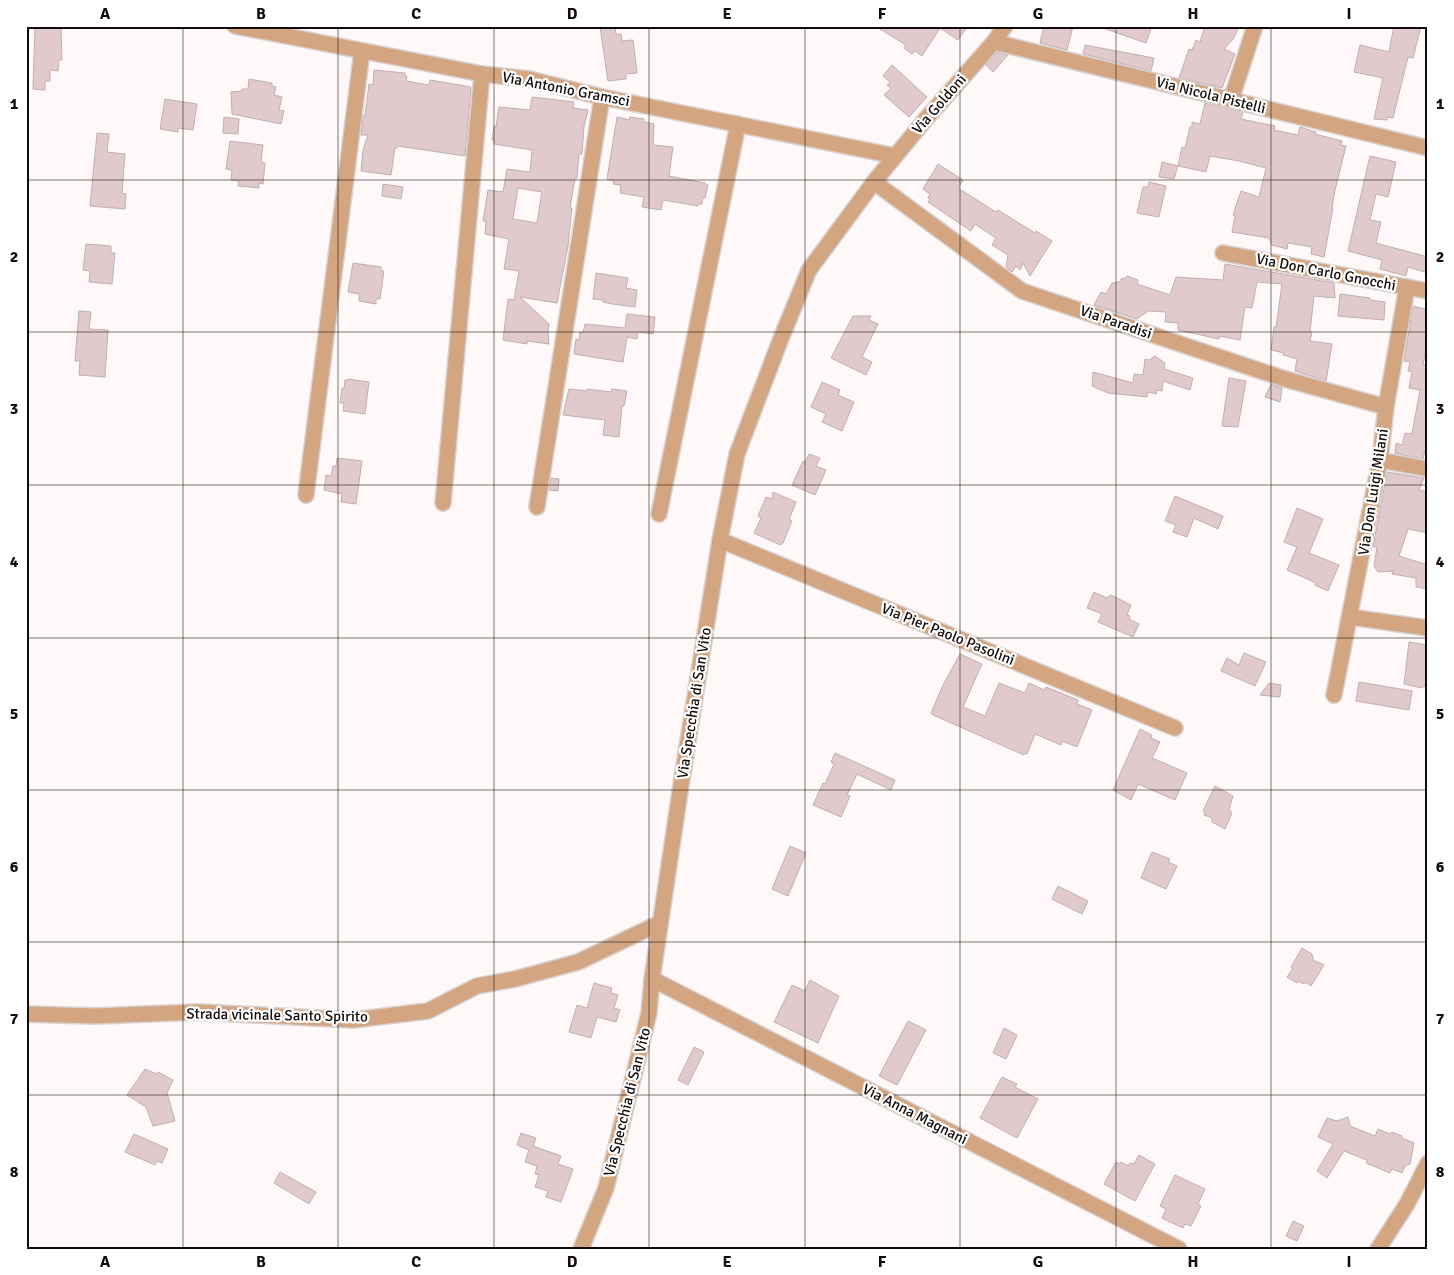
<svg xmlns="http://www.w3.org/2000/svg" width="1454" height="1275" font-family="Signika,sans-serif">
	<rect width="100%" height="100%" fill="#fef9f8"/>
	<g fill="#e0cace" stroke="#c2adb1" fill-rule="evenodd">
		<polygon points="35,26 61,26 62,60 59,60 58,71 50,70 50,81 45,81 45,90 33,89"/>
		<polygon points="615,26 616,34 621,34 622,41 633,40 637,73 626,74 626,79 608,81 600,27"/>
		<polygon points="875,26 968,26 958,40 940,28 922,56 915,51 912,54 904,48 906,45"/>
		<polygon points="1044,26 1073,26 1067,50 1040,43"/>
		<polygon points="1104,26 1152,26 1146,43 1103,28"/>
		<polygon points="1205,26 1239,26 1234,38 1224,49 1235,54 1222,88 1179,78 1189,49 1192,50 1196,40 1200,42"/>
		<polygon points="1394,26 1421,26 1413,58 1408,57 1393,118 1387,117 1387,120 1374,119 1383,78 1354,72 1360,45 1389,52"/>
		<polygon points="1085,45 1154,58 1151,71 1083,54"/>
		<polygon points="997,52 1008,55 993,72 986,65"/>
		<polygon points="892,65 927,97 909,117 884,95 891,88 887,85 890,82 883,76"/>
		<polygon points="374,70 405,73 405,76 407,76 406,81 429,85 430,80 471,87 465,156 398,146 397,148 395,148 391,175 361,171 363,150 368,135 361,135 363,116 365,116 369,84 373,85"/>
		<polygon points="249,79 272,83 272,86 276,87 274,95 282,97 279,110 284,111 281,124 232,114 231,92 242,91 242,89 248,89"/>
		<path d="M532,97L574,102L573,108L588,110L584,126L582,154H579L577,178H575L570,208H572L568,246L557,303L520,297L549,324L548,332L549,344L527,341V344L503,340L508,299L514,300L519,271L504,269L509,239L485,234L486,221H483L488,190L503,192L507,169L530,172L532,150L494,144V140H492L494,126L496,127L499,107L530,110ZM518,188L542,192L537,223L513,219Z"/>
		<polygon points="165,99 197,104 193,130 178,128 178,132 160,129"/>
		<polygon points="1205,103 1243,112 1241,119 1275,126 1274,130 1298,135 1300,127 1316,132 1315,134 1342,141 1341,145 1346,146 1335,190 1332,207 1333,208 1324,257 1311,254 1312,247 1288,243 1287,249 1272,245 1269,238 1232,232 1235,216 1233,215 1241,191 1259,197 1266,168 1239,161 1210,156 1206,172 1178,166 1182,147 1185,148 1190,127 1192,127 1192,122 1200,124"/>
		<polygon points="224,117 239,119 238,134 223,133"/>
		<polygon points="617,117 629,120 630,117 644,119 644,122 654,124 653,145 673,147 669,176 705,183 705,184 708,185 705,198 703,197 702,204 699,204 698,206 663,200 661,210 642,207 644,197 620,193 621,185 613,184 614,181 607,179"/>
		<polygon points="97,133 109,134 107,152 125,154 122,193 126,194 125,209 90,206"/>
		<polygon points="230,141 263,145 261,162 265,163 263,184 259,183 259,188 238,186 239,181 231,180 232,170 226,169"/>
		<polygon points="1370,156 1396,162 1388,197 1376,194 1370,220 1381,222 1376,243 1428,257 1428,273 1408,267 1406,276 1380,269 1382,260 1348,251"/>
		<polygon points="1162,162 1178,166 1174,179 1159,177"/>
		<polygon points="938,164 963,180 958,188 996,212 998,210 1035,233 1036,231 1052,241 1030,276 1023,263 1020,270 1016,266 1012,272 1006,267 1008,255 992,245 996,238 975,224 971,231 928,202 930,199 928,198 930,194 923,189"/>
		<polygon points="1149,182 1166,186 1159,217 1137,213 1143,187 1148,187"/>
		<polygon points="383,184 403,187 401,199 382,196"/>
		<polygon points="86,244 111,246 111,253 115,253 112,284 89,282 90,271 83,270"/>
		<polygon points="353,263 381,267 381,271 384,271 380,299 376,299 376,304 359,301 359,294 348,292"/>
		<polygon points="1225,264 1334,283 1335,298 1314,296 1310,332 1312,332 1310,341 1332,344 1326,381 1295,371 1297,359 1283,355 1284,353 1271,350 1274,327 1276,327 1282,284 1257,282 1252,308 1245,307 1240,340 1219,336 1219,339 1178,330 1178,323 1165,322 1166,312 1148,311 1137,319 1094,305 1101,292 1106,294 1112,283 1119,282 1122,278 1125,279 1127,276 1138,280 1137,284 1170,295 1176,277 1223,280"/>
		<polygon points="596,273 628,278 626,288 637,290 635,307 612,304 603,302 603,300 593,299"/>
		<polygon points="1340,294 1370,298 1370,300 1385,302 1384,320 1338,316"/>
		<polygon points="1413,306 1428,310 1428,340 1423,365 1428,365 1428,451 1425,450 1423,459 1395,453 1396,443 1402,445 1405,433 1412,434 1420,390 1409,388 1412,372 1408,371 1410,362 1404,361"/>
		<polygon points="79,311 91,312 89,329 108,330 105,377 79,375 80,361 75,361"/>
		<polygon points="627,314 655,317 653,334 638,332 637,339 627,337 623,362 574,354 576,339 579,340 580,332 583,333 585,324 625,328"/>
		<polygon points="853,316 871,316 869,320 878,324 862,357 872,362 866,375 831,358"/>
		<polygon points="1155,356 1165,363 1164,369 1193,378 1190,390 1163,381 1162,391 1157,390 1156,394 1148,392 1147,397 1108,393 1092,386 1093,372 1133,383 1134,374 1143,375 1145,359 1149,360"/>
		<polygon points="1229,378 1246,381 1238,427 1222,426"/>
		<polygon points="348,379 369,382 365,414 343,411 344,403 340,403 342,388 344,388 345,380 348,380"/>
		<polygon points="822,382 840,390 838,395 854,402 842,431 822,422 826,414 811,407"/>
		<polygon points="1271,384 1282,388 1280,402 1265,397"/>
		<polygon points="569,389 587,391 587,389 611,392 612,389 627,391 624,406 622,406 619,437 603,435 605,420 563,415"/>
		<polygon points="809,454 820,458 816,466 826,470 815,495 792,485 803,461 805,462"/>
		<polygon points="337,458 362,461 356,504 341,502 342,494 324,490 326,475 331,476 333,466 336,466"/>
		<polygon points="1387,472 1424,478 1419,490 1428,492 1428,533 1408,529 1399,556 1428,565 1428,589 1416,587 1416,578 1392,574 1393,571 1378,572 1374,566 1377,547 1373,547"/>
		<polygon points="551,478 559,479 558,491 549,490"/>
		<polygon points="773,492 796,502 789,520 792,521 783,543 780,545 754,533 761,518 758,516 766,497 772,499"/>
		<polygon points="1175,496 1223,516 1218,529 1194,518 1187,537 1173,532 1176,525 1165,521"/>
		<polygon points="1297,508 1323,519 1309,553 1339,565 1328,591 1315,585 1316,583 1287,570 1297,547 1284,542"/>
		<polygon points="1094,592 1107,598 1111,595 1131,605 1127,615 1130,616 1129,619 1139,624 1133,637 1098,622 1102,614 1087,608"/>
		<polygon points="1409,642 1428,645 1428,678 1426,677 1425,686 1422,688 1404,684"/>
		<polygon points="1244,653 1266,662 1255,686 1221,671 1227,658 1239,665"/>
		<polygon points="960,654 982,664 963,707 985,716 999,683 1025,693 1029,683 1044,690 1046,687 1078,700 1077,704 1092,710 1077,747 1062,741 1061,745 1035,734 1027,754 1025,753 1024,755 933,715 931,713 943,685"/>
		<polygon points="1359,682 1412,691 1409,710 1356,701"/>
		<polygon points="1269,683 1281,685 1280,697 1260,695"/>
		<polygon points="1140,729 1152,735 1151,738 1160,742 1152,758 1187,773 1175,800 1138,784 1131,800 1113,790"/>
		<polygon points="835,753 895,780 891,790 857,774 847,795 850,796 841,817 813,805 823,783 825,784 834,764 831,762"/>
		<polygon points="1215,786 1233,796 1229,809 1232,813 1225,829 1212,822 1212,818 1204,815 1205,812 1203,811"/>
		<polygon points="790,846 806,853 788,896 772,889"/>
		<polygon points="1152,852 1170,859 1168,862 1177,866 1166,889 1141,878"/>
		<polygon points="1058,886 1088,901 1082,914 1052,899"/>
		<polygon points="1302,948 1312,954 1313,960 1324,965 1311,986 1305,982 1304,984 1298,981 1297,983 1287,977 1293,968 1291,967"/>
		<polygon points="810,980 839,996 818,1043 774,1022 792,985 805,991"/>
		<polygon points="594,983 612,988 611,993 618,995 614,1008 620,1010 616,1022 597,1017 591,1038 569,1032 577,1005 587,1008"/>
		<polygon points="908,1021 926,1030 897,1085 879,1076"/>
		<polygon points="1004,1028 1017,1035 1006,1059 993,1053"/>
		<polygon points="694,1047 704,1052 688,1085 678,1080"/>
		<polygon points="145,1069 157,1074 158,1072 173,1080 167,1093 175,1121 153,1126 146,1107 127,1095"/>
		<polygon points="1002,1077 1017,1084 1015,1087 1038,1099 1017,1138 980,1118"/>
		<polygon points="1348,1117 1350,1126 1375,1136 1378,1129 1390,1134 1392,1132 1402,1136 1402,1138 1414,1143 1410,1164 1405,1166 1402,1173 1392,1169 1390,1173 1366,1163 1367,1160 1344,1151 1327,1178 1317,1171 1333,1144 1318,1137 1327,1118 1337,1121"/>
		<polygon points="521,1133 536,1138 533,1146 561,1156 558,1164 573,1169 561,1202 546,1197 548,1191 535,1187 539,1175 535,1174 537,1166 525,1162 529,1150 517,1145"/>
		<polygon points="134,1134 168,1149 162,1163 157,1161 155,1165 125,1152"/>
		<polygon points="1139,1155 1155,1164 1135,1201 1104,1184 1116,1162 1120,1164 1121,1162 1128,1166 1130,1163 1134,1164"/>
		<polygon points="280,1172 316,1192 309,1204 274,1183"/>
		<polygon points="1175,1175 1205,1189 1198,1204 1201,1206 1191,1226 1185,1224 1183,1228 1162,1218 1166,1209 1160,1206"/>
		<polygon points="1293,1221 1304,1226 1297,1241 1286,1236"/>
	</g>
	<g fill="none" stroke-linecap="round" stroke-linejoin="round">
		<defs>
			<g id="minor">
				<polyline points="235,26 482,74 529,79 602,97 895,156"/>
				<polyline points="994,42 1428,148"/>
				<polyline points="1231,100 1255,26"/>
				<polyline points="874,182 1022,291 1285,379 1386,407"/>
				<polyline points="1223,253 1428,291"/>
				<polyline points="1380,460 1428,469"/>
				<polyline points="306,495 362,51"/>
				<polyline points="443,503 482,74"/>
				<polyline points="537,507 602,97"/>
				<polyline points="659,514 738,124"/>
				<polyline points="720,540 1175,728"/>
				<polyline points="1350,617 1428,628"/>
				<polyline points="1334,695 1380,460 1386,407 1407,287"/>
				<polyline points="652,979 1179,1249"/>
				<polyline points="26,1014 95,1016 199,1012 353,1020 428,1011 477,986 515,979 578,962 660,923"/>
				<polyline points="581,1249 606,1188 649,1013 652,979 681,785 720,540 737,454 780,341 809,270 874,182 925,120 994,42 1005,26"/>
				<polyline points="1378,1249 1407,1204 1428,1163"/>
			</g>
		</defs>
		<use href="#minor" stroke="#d8d3d2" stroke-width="18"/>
		<use href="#minor" stroke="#d3a581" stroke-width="15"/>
	</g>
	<path fill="none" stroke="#120b0a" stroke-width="1" stroke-opacity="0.55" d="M183,26V1249M338,26V1249M494,26V1249M649,26V1249M805,26V1249M960,26V1249M1116,26V1249M1271,26V1249M26,180H1428M26,332H1428M26,485H1428M26,638H1428M26,790H1428M26,942H1428M26,1095H1428"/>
	<g text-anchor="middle" stroke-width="4.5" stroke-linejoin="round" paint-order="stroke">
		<g font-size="15" fill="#120b0a" stroke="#fff">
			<text transform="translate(566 89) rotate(11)" y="5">Via Antonio Gramsci</text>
			<text transform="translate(1211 95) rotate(14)" y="5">Via Nicola Pistelli</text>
			<text transform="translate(939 104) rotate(-49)" y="5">Via Goldoni</text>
			<text transform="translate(1326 272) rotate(11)" y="5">Via Don Carlo Gnocchi</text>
			<text transform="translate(1116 322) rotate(19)" y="5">Via Paradisi</text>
			<text transform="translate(1373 492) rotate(-81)" y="5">Via Don Luigi Milani</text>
			<text transform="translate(948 634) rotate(22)" y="5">Via Pier Paolo Pasolini</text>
			<text transform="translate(694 703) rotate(-81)" y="5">Via Specchia di San Vito</text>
			<text transform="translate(277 1015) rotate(1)" y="5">Strada vicinale Santo Spirito</text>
			<text transform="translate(627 1102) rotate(-76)" y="5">Via Specchia di San Vito</text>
			<text transform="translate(915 1114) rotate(27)" y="5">Via Anna Magnani</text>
		</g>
	</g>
	<rect width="1454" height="1275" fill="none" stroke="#ffffff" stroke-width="55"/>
	<rect x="28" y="28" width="1398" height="1220" fill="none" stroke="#120b0a" stroke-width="2"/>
	<g font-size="16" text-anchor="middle" font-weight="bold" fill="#120b0a">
		<text x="105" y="19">A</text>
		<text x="261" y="19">B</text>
		<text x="416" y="19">C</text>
		<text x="572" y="19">D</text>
		<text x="727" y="19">E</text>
		<text x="882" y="19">F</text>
		<text x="1038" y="19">G</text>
		<text x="1193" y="19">H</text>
		<text x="1349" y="19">I</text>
		<text x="14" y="109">1</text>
		<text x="1440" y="109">1</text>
		<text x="14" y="262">2</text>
		<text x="1440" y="262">2</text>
		<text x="14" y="414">3</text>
		<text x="1440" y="414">3</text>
		<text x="14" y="567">4</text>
		<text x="1440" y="567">4</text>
		<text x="14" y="719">5</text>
		<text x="1440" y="719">5</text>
		<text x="14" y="872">6</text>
		<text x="1440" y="872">6</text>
		<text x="14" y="1024">7</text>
		<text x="1440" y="1024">7</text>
		<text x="14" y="1177">8</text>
		<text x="1440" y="1177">8</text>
		<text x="105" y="1267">A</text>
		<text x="261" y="1267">B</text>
		<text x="416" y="1267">C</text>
		<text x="572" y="1267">D</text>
		<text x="727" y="1267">E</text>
		<text x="882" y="1267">F</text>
		<text x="1038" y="1267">G</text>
		<text x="1193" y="1267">H</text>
		<text x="1349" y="1267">I</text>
	</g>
</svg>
